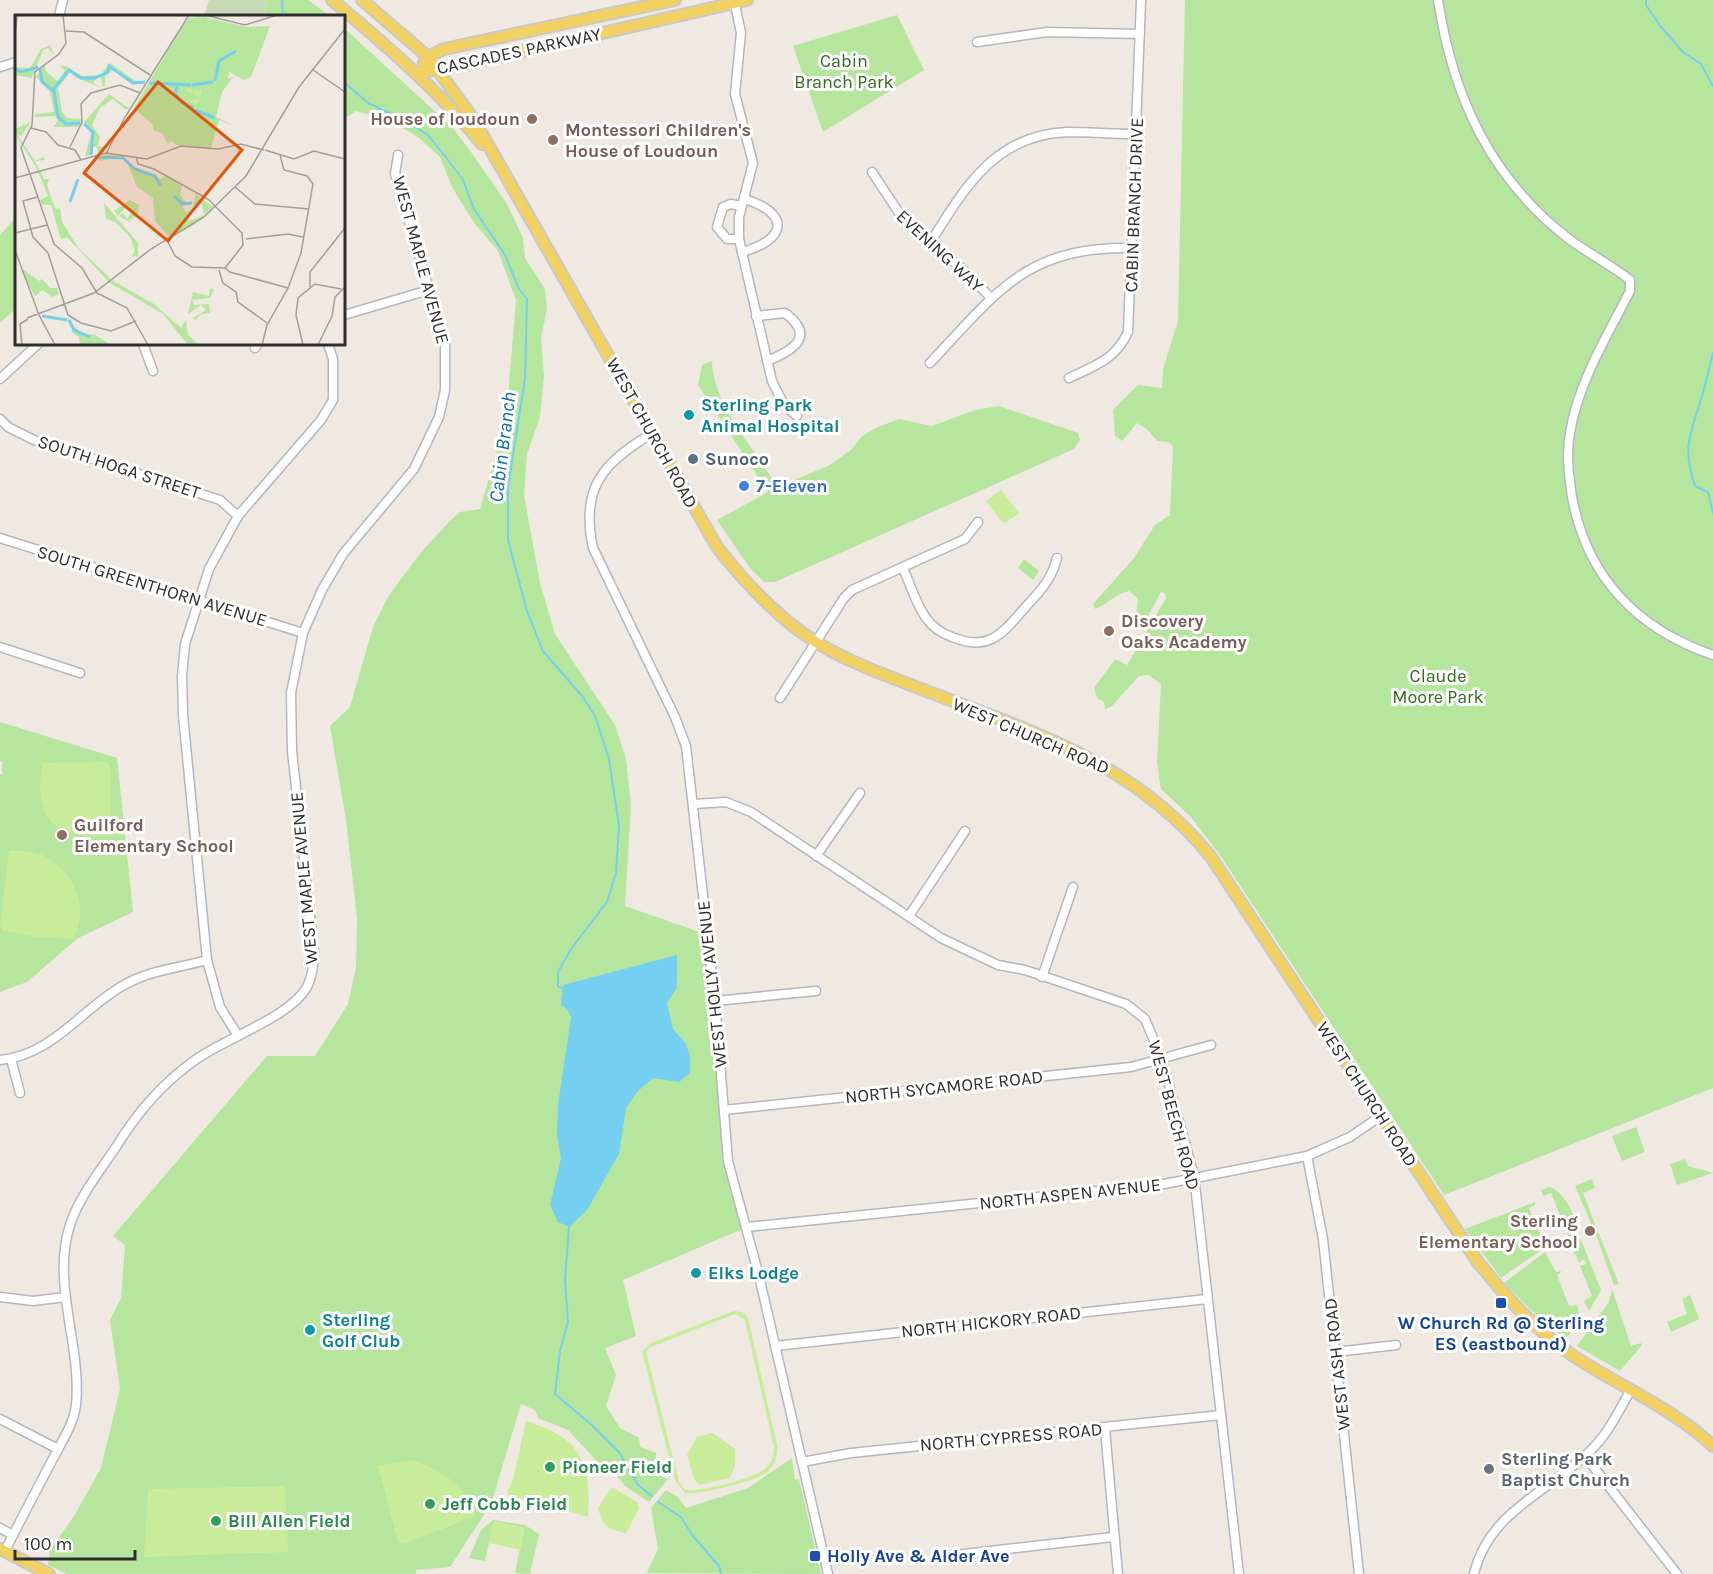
<svg xmlns="http://www.w3.org/2000/svg" width="1713" height="1574" font-family="Karla,sans-serif">
	<rect width="100%" height="100%" fill="#efe9e1"/>
	<g fill="#b6e59e">
		<polygon points="266,0 308,0 330,16 264,16"/>
		<path d="M1185,0H1713V1088L1444,1195L1220,855L1190,816L1161,789L1157,762L1161,684L1149,675L1139,676L1111,707L1105,709L1104,702L1097,698L1094,688L1115,659L1127,665L1114,688L1166,598L1165,593L1161,592L1145,621L1136,616L1138,599L1129,591C1113,595 1108,604 1095,609L1093,604L1134,558L1155,525L1170,515L1173,446L1168,442L1157,441L1147,429L1137,423L1122,441L1115,436L1113,410L1138,385L1162,388L1163,369L1178,321Z"/>
		<polygon points="897,15 924,70 823,132 793,46"/>
		<polygon points="344,28 452,127 468,148 507,204 523,238 525,258 545,289 547,308 541,339 544,376 540,417 527,454 524,495 540,583 555,634 615,725 626,759 631,805 625,906 708,935 728,1161 747,1227 623,1280 636,1336 605,1348 616,1375 606,1406 620,1428 639,1438 640,1447 656,1453 655,1474 668,1479 649,1502 625,1486 616,1474 605,1470 568,1430 538,1418 535,1410 521,1404 491,1504 450,1567 416,1570 416,1574 67,1574 48,1565 50,1550 74,1516 101,1468 120,1389 110,1320 121,1298 125,1245 113,1236 267,1056 315,1056 348,1004 356,968 357,918 346,820 330,726 350,707 373,627 389,595 422,551 450,521 460,512 480,509 506,420 516,300 498,251 474,223 452,187 440,157 418,137 401,127 379,117 356,111 344,119"/>
		<polygon points="16,217 16,308 0,323 0,235"/>
		<path d="M712,361C712,400 750,444 771,477L789,482L828,466L851,450L862,436L878,427L899,419L932,426L975,410L999,406L1078,433L1080,440L1074,449L775,582H764L750,568L717,520L768,492L698,385L702,365Z"/>
		<polygon points="1024,559 1039,571 1033,580 1018,568"/>
		<polygon points="0,722 117,758 133,912 78,938 27,982 0,992 0,774 5,774 2,773 2,761 0,761"/>
		<polygon points="1636,1127 1645,1152 1622,1161 1612,1136"/>
		<polygon points="1685,1159 1688,1166 1713,1173 1677,1185 1670,1164"/>
		<polygon points="1592,1179 1595,1188 1583,1193 1595,1224 1593,1228 1575,1186"/>
		<path d="M1549,1187C1565,1191 1578,1220 1577,1235L1569,1238L1551,1193L1543,1196L1541,1190Z"/>
		<polygon points="1535,1202 1535,1205 1529,1208 1545,1245 1544,1248 1501,1278 1465,1229"/>
		<polygon points="1595,1232 1599,1234 1619,1284 1614,1285"/>
		<polygon points="1578,1239 1581,1240 1601,1290 1589,1311 1584,1301 1592,1296 1580,1266 1586,1264 1584,1259 1579,1263 1570,1242"/>
		<polygon points="1545,1252 1556,1272 1562,1271 1557,1275 1569,1306 1577,1305 1580,1319 1566,1339 1536,1315 1504,1283"/>
		<polygon points="1612,1289 1631,1346 1641,1343 1642,1345 1620,1371 1577,1346 1609,1302"/>
		<polygon points="1690,1295 1699,1319 1671,1332 1667,1322 1687,1314 1682,1299"/>
		<polygon points="792,1458 795,1480 799,1479 821,1574 647,1573 658,1549 651,1508 666,1490 678,1497 686,1508 748,1488"/>
		<polygon points="493,1520 525,1525 539,1534 530,1574 515,1573 524,1528 494,1521 485,1561 469,1558 481,1530"/>
	</g>
	<polygon fill="#c8d9b8" points="209,0 266,0 264,16 204,16"/>
	<g fill="#c9ec9a" fill-rule="evenodd">
		<polygon points="1001,490 1019,513 1007,522 1002,522 986,501"/>
		<path d="M105,762L110,765L111,770V836C53,838 34,822 42,763Z"/>
		<path d="M9,851C20,851 32,851 42,855C73,869 91,909 73,939L38,937L3,931L0,926Z"/>
		<path d="M734,1311L742,1312L748,1318L777,1445C778,1455 775,1465 768,1472C757,1481 699,1495 685,1493L675,1480L642,1352L651,1343ZM735,1314L745,1320L774,1447C774,1455 772,1462 766,1468C756,1478 699,1492 685,1490L679,1482L646,1352L651,1347Z"/>
		<path d="M526,1421C580,1437 592,1462 588,1517L526,1499L511,1498L507,1492L513,1480Z"/>
		<polygon points="713,1433 735,1449 735,1467 729,1478 699,1485 694,1479 687,1454 697,1437"/>
		<path d="M412,1460C440,1470 468,1486 476,1516L403,1544L398,1542L378,1466Z"/>
		<polygon points="285,1486 288,1552 144,1557 148,1489"/>
		<path d="M612,1487L637,1502L639,1509L626,1533C607,1529 603,1527 598,1508Z"/>
		<polygon points="494,1521 525,1528 521,1550 489,1543"/>
	</g>
	<polygon fill="#75cff0" points="677,955 677,987 667,1003 673,1029 686,1044 690,1056 690,1073 679,1082 653,1078 637,1092 626,1108 619,1154 587,1210 569,1227 558,1222 550,1205 561,1158 557,1135 558,1105 571,1017 567,1009 561,1005 563,985"/>
	<g fill="none" stroke-linecap="round" stroke-linejoin="round">
		<g stroke="#75cff0" stroke-width="2">
			<polyline points="282,0 283,16"/>
			<polyline points="1646,0 1646,5 1661,27 1683,52 1701,64 1713,86"/>
			<polyline points="344,82 368,103 406,121 428,135 448,160 463,180 474,209 505,255 519,289 527,299 525,379 508,487 508,540 527,611 543,651 582,696 595,716 609,759 619,826 616,873 607,902 571,949 558,972 558,986 563,989"/>
			<path d="M1713,353C1709,368 1706,384 1701,399C1690,436 1682,446 1695,486L1708,492L1713,513"/>
			<polyline points="569,1227 565,1280 568,1322 560,1351 555,1394 593,1426 619,1452 638,1485 652,1496"/>
			<polyline points="658,1502 681,1517 693,1536 719,1566 721,1574"/>
		</g>
		<defs>
			<g id="minor">
				<polyline points="734,0 741,33 735,94 753,163 739,217 739,239 772,381 784,405 797,416"/>
				<path d="M1438,0C1453,97 1490,178 1569,239C1589,254 1611,265 1630,280V291C1607,336 1578,383 1570,433C1566,454 1569,476 1572,497C1587,577 1637,629 1713,655"/>
				<polyline points="59,16 63,0"/>
				<polyline points="977,42 1047,32 1140,34"/>
				<polyline points="0,67 16,62"/>
				<polyline points="872,172 907,225 964,270 991,298"/>
				<polyline points="739,239 727,239 717,227 723,207 731,204 741,206"/>
				<path d="M930,243C964,189 994,135 1067,132C1090,132 1113,134 1136,134"/>
				<path d="M742,252C787,240 791,213 744,199"/>
				<polyline points="344,315 429,290"/>
				<path d="M756,316L785,313C817,337 792,351 767,361"/>
				<polyline points="143,344 153,371"/>
				<polyline points="255,348 258,344"/>
				<path d="M930,363C997,292 1026,246 1132,248"/>
				<path d="M1069,378C1095,366 1116,359 1128,332L1141,0"/>
				<polyline points="0,379 38,344"/>
				<polyline points="0,419 8,427 34,440 220,500 238,516"/>
				<path d="M653,433C603,462 580,488 593,548L675,717L686,746L715,1001L728,1161L759,1276L828,1574"/>
				<polyline points="0,538 303,633"/>
				<path d="M903,568C910,584 916,604 926,618C933,628 941,633 952,637C986,651 1000,637 1022,611C1038,593 1051,582 1057,558"/>
				<polyline points="0,647 80,673"/>
				<polyline points="780,698 844,598 852,590 965,539 978,522"/>
				<polyline points="694,804 726,802 751,812 941,938 998,965 1025,970 1126,1004 1145,1019 1162,1060 1194,1176 1239,1574"/>
				<polyline points="816,856 860,793"/>
				<polyline points="909,916 965,831"/>
				<polyline points="1042,977 1073,887"/>
				<polyline points="715,1001 816,991"/>
				<polyline points="237,1034 220,1007 207,960 183,715 182,676 185,644 209,569 238,516 321,420 333,400 333,359 328,344"/>
				<polyline points="11,1059 20,1093"/>
				<path d="M0,1060C53,1055 81,1009 124,985C150,970 179,968 207,960"/>
				<polyline points="724,1110 1131,1067 1211,1045"/>
				<polyline points="1307,1156 1323,1239 1359,1574"/>
				<polyline points="747,1227 1164,1184 1307,1156 1350,1137 1382,1115"/>
				<polyline points="0,1297 33,1301 65,1297"/>
				<polyline points="775,1346 1207,1299"/>
				<polyline points="1336,1352 1396,1345"/>
				<polyline points="0,1419 58,1449"/>
				<polyline points="1105,1429 1118,1574"/>
				<polyline points="1585,1456 1677,1574"/>
				<polyline points="802,1462 851,1453 1221,1415"/>
				<polyline points="0,1528 13,1535"/>
				<path d="M5,1551C21,1519 38,1487 55,1455C63,1439 74,1423 76,1405C82,1345 51,1284 70,1225C79,1197 100,1171 116,1147C138,1111 163,1082 198,1058C227,1038 291,1016 307,987C313,976 313,964 314,952L292,751L291,693L303,633L322,590L343,554L414,469L439,417L445,390V344L395,174L398,155"/>
				<polyline points="946,1556 1113,1537"/>
				<path d="M1474,1574C1489,1509 1553,1491 1594,1447C1610,1430 1620,1409 1631,1389"/>
			</g>
			<g id="major">
				<path d="M332,0C386,45 438,90 482,144"/>
				<path d="M362,0L428,57L474,120L717,547C746,584 779,620 819,644C848,661 879,673 911,685C1025,730 1131,758 1211,857L1477,1261C1506,1297 1536,1331 1575,1357C1621,1387 1672,1408 1713,1446"/>
				<polyline points="424,63 428,57 444,49 675,0"/>
				<polyline points="417,73 485,60 747,0"/>
				<polyline points="0,1549 49,1574"/>
			</g>
		</defs>
		<use href="#minor" stroke="#b4b7c1" stroke-width="11"/>
		<use href="#major" stroke="#c9c9c9" stroke-width="14"/>
		<use href="#minor" stroke="#fff" stroke-width="8"/>
		<use href="#major" stroke="#f2d163" stroke-width="10"/>
	</g>
	<g fill="#8d6e63" stroke="#fff" stroke-width="2">
		<circle cx="532" cy="119" r="6"/>
		<circle cx="553" cy="140" r="6"/>
		<circle cx="1109" cy="631" r="6"/>
		<circle cx="62" cy="835" r="6"/>
		<circle cx="1590" cy="1231" r="6"/>
	</g>
	<g fill="#0f9aa8" stroke="#fff" stroke-width="2">
		<circle cx="689" cy="415" r="6"/>
		<circle cx="696" cy="1273" r="6"/>
		<circle cx="310" cy="1330" r="6"/>
	</g>
	<circle fill="#5c6f8a" stroke="#fff" stroke-width="2" cx="693" cy="459" r="6"/>
	<circle fill="#3f7fe0" stroke="#fff" stroke-width="2" cx="744" cy="486" r="6"/>
	<g fill="#1a4fb4" stroke="#fff" stroke-width="2">
		<rect x="1495" y="1297" width="12" height="12" rx="3"/>
		<rect x="809" y="1550" width="12" height="12" rx="3"/>
	</g>
	<g fill="#2e9e5b" stroke="#fff" stroke-width="2">
		<circle cx="550" cy="1467" r="6"/>
		<circle cx="430" cy="1504" r="6"/>
		<circle cx="216" cy="1521" r="6"/>
	</g>
	<circle fill="#6b7280" stroke="#fff" stroke-width="2" cx="1489" cy="1469" r="6"/>
	<g text-anchor="middle" stroke-width="6" stroke-linejoin="round" paint-order="stroke">
		<g font-size="18" fill="#2e2e2e" stroke="#fff">
			<text transform="translate(519 51) rotate(-12)" y="6">CASCADES PARKWAY</text>
			<text transform="translate(1134 205) rotate(-88)" y="6">CABIN BRANCH DRIVE</text>
			<text transform="translate(940 251) rotate(43)" y="6">EVENING WAY</text>
			<text transform="translate(421 260) rotate(75)" y="6">WEST MAPLE AVENUE</text>
			<text transform="translate(652 433) rotate(61)" y="6">WEST CHURCH ROAD</text>
			<text transform="translate(119 467) rotate(18)" y="6">SOUTH HOGA STREET</text>
			<text transform="translate(152 586) rotate(17)" y="6">SOUTH GREENTHORN AVENUE</text>
			<text transform="translate(1031 736) rotate(23)" y="6">WEST CHURCH ROAD</text>
			<text transform="translate(304 878) rotate(-95)" y="6">WEST MAPLE AVENUE</text>
			<text transform="translate(712 984) rotate(-96)" y="6">WEST HOLLY AVENUE</text>
			<text transform="translate(944 1087) rotate(-6)" y="6">NORTH SYCAMORE ROAD</text>
			<text transform="translate(1367 1094) rotate(57)" y="6">WEST CHURCH ROAD</text>
			<text transform="translate(1174 1115) rotate(75)" y="6">WEST BEECH ROAD</text>
			<text transform="translate(1070 1194) rotate(-6)" y="6">NORTH ASPEN AVENUE</text>
			<text transform="translate(991 1322) rotate(-6)" y="6">NORTH HICKORY ROAD</text>
			<text transform="translate(1337 1364) rotate(-96)" y="6">WEST ASH ROAD</text>
			<text transform="translate(1011 1437) rotate(-5)" y="6">NORTH CYPRESS ROAD</text>
		</g>
		<g font-size="18" fill="#2c6e1b" stroke="#fff">
			<text x="844" y="67">Cabin<tspan x="844" dy="21">Branch Park</tspan></text>
			<text x="1438" y="682">Claude<tspan x="1438" dy="21">Moore Park</tspan></text>
		</g>
		<g font-size="18" font-weight="bold" fill="#785e54" stroke="#fff" text-anchor="start">
			<text x="520" y="125" text-anchor="end">House of loudoun</text>
			<text x="565" y="136">Montessori Children's<tspan x="565" dy="21">House of Loudoun</tspan></text>
			<text x="1121" y="627">Discovery<tspan x="1121" dy="21">Oaks Academy</tspan></text>
			<text x="74" y="831">Guilford<tspan x="74" dy="21">Elementary School</tspan></text>
			<text x="1578" y="1227" text-anchor="end">Sterling<tspan x="1578" dy="21">Elementary School</tspan></text>
		</g>
		<g font-size="18" font-weight="bold" fill="#0d838f" stroke="#fff" text-anchor="start">
			<text x="701" y="411">Sterling Park<tspan x="701" dy="21">Animal Hospital</tspan></text>
			<text x="708" y="1279">Elks Lodge</text>
			<text x="322" y="1326">Sterling<tspan x="322" dy="21">Golf Club</tspan></text>
		</g>
		<g font-size="18" font-weight="bold" fill="#4e5e75" stroke="#fff" text-anchor="start">
			<text x="705" y="465">Sunoco</text>
		</g>
		<g font-size="18" font-weight="bold" fill="#366cbe" stroke="#fff" text-anchor="start">
			<text x="756" y="492">7-Eleven</text>
		</g>
		<g font-size="18" font-weight="bold" fill="#164399" stroke="#fff">
			<text x="1501" y="1329">W Church Rd @ Sterling<tspan x="1501" dy="21">ES (eastbound)</tspan></text>
			<text x="827" y="1562" text-anchor="start">Holly Ave &amp; Alder Ave</text>
		</g>
		<g font-size="18" font-weight="bold" fill="#5b616d" stroke="#fff" text-anchor="start">
			<text x="1501" y="1465">Sterling Park<tspan x="1501" dy="21">Baptist Church</tspan></text>
		</g>
		<g font-size="18" font-weight="bold" fill="#27864d" stroke="#fff" text-anchor="start">
			<text x="562" y="1473">Pioneer Field</text>
			<text x="442" y="1510">Jeff Cobb Field</text>
			<text x="228" y="1527">Bill Allen Field</text>
		</g>
		<g font-size="20" font-style="italic" fill="#0d6fa3" stroke="#fff">
			<text transform="translate(502 447) rotate(-83)" y="7">Cabin Branch</text>
		</g>
	</g>
	<g transform="translate(15 15)">
		<rect width="330" height="330" fill="#efe9e1"/>
		<path d="M189,2L232,12L255,11L236,62L229,65L214,57L213,64L218,62L207,77L201,102L220,111L204,105L196,133L162,130L156,126L153,129L147,118L139,116L137,109L119,93L167,12L174,3ZM35,30L39,40L33,33L28,35L17,63L0,60V52L15,53L26,34ZM95,48L122,67L128,66L119,69L97,55L90,62V71L88,72L85,60ZM29,49L31,56L42,66L50,56L45,51H51L67,61L84,60L78,68L86,73L60,62L56,56L43,73L47,97L52,103L67,104L63,112H39L43,105L40,101L20,102V99L39,97L35,77L21,62ZM94,79L114,93L111,95L98,84L85,93L77,110L85,122L83,131L88,132L84,138L82,132H78L74,137L78,140L70,141L76,119L69,107ZM16,107L6,121L2,119L20,146L28,142L30,145L20,146L29,164H34L32,170L37,185L41,194L45,193L47,207L64,234L98,266L139,289L166,313L171,305L173,320L184,330H173L148,299L95,268L52,222L46,224L36,190H27L25,185L33,181L21,152L0,119V114ZM96,139L108,142L121,153L145,164L150,161L167,171L165,180L171,187H179L181,179L198,192L179,210L155,223L140,206L138,183L122,172L112,147L104,142L86,146L80,143ZM178,188L182,192L187,189L189,200L174,206L172,198L176,199V195L171,198L167,191ZM115,185L124,190L123,199L112,209L119,201L113,206L104,201L108,198L112,204L117,197L110,193L103,201L99,196ZM89,188L123,228V242L117,241L120,235L115,222L100,207L91,204ZM9,255L24,266L27,264L35,273H42L44,279L37,282L28,275L20,281L6,256ZM195,273L199,275L195,283L177,285L179,290L194,289L195,298L186,299L181,305L178,303L191,295L186,290L173,299L178,277L194,281ZM61,312L65,318L80,320L96,330H65L64,322L56,317Z" fill="#b6e59e" fill-rule="evenodd"/>
		<path d="M174,73L179,74L176,78L172,76L170,82L176,86L184,83L178,79L181,73L187,76L184,86L180,90L168,81Z" fill="#c9ec9a"/>
		<path fill="none" stroke="#75cff0" stroke-width="3" d="M0,54L6,57L23,52M25,54L27,67L39,76L43,102L51,109L65,108M200,66L204,46L221,36M134,68L176,70M177,70L198,67M162,72L160,78L166,87L179,93M38,75L54,55L66,63H80L93,57L94,51L118,68L130,67M180,95L200,103M69,109L78,117L76,140M80,142L108,143L120,154L140,161L146,171M159,181L168,189L177,188M55,187L63,164M27,301L52,305M54,305L59,315L75,322"/>
		<path fill="none" stroke="#a29e99" stroke-width="1.5" d="M48,0L51,28L44,39L20,57L17,110L6,133L39,229L67,253L82,278M169,0L194,1L230,10L262,0M51,16L69,17L135,60M0,24L2,0M298,55L330,77M16,113L31,117L43,130L60,135L66,145M55,132L67,107L66,89L76,78L105,70L125,78M250,135L279,144L299,136L330,144M91,139L110,102L174,0M265,140L269,155L292,161L298,169L286,238L273,273M121,142L123,149L139,154L193,184L227,218L228,230L210,253M0,163L91,138L132,144L166,131L203,134L226,129L249,135M220,172L240,189L294,194M22,182L8,186L18,222L33,238L53,300L66,308L96,316L121,306M0,218L32,210M231,224L273,219L288,222M152,225L160,241L177,252L210,253L215,257L273,273L252,310L247,330M0,235L24,300M204,255L208,268L221,277L223,287L252,308M295,272V257L330,213M82,278L112,293L133,330M24,300L40,330M12,303L79,278L136,234L189,202L231,161L284,72L330,14M7,330L5,309L13,304M288,330L281,300L283,283L300,269L326,274M303,330L317,301L320,282L330,272"/>
		<path fill="#df570e" fill-opacity="0.15" stroke="#df570e" stroke-width="3" d="M143,67L227,135L153,226L69,158Z"/>
		<rect width="330" height="330" fill="none" stroke="#2e2e2e" stroke-width="3"/>
	</g>
	<path d="M15 1550v9h120v-9" fill="none" stroke="#2e2e2e" stroke-width="3"/>
	<text x="24" y="1550" font-size="18" fill="#2e2e2e" stroke="#ffffff" stroke-width="4.5" paint-order="stroke">100 m</text>
</svg>
